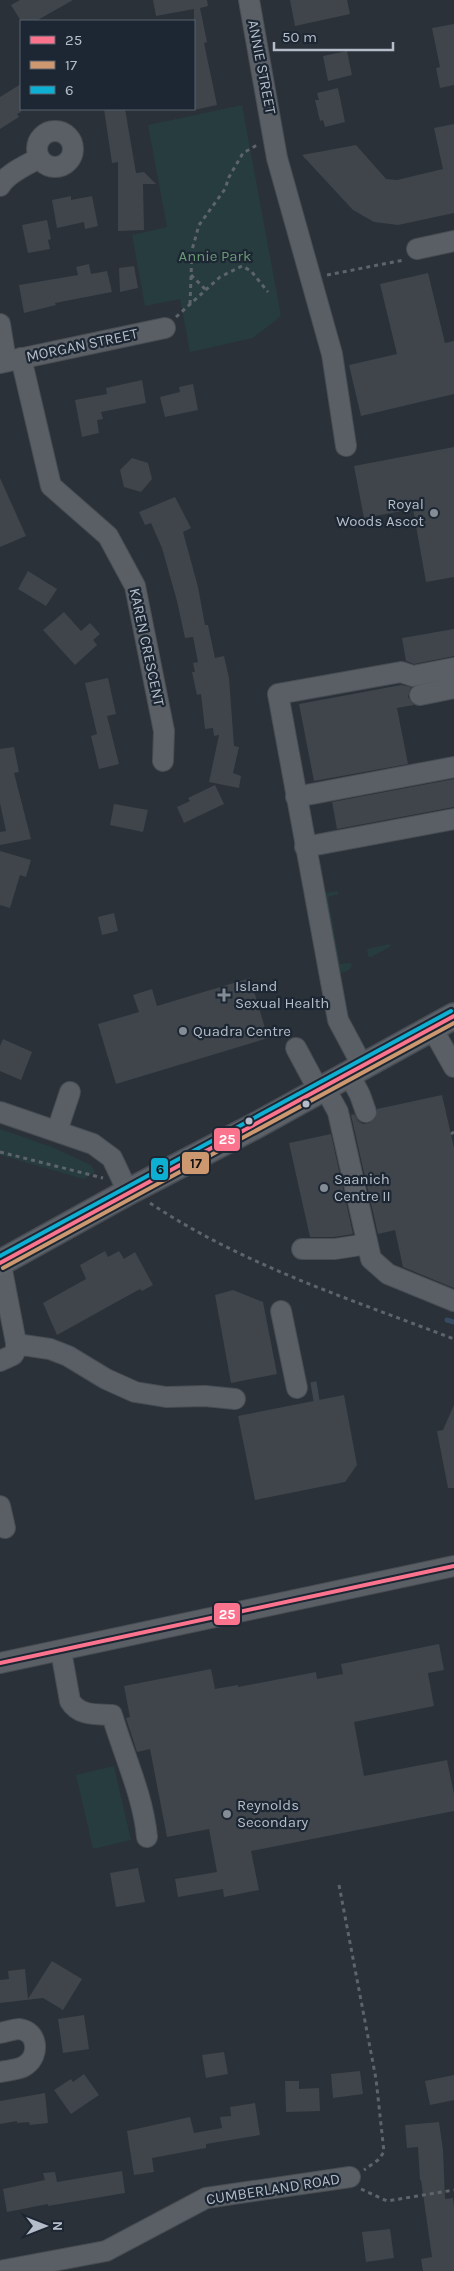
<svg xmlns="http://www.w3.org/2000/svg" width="454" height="2271" font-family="Karla,sans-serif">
	<rect width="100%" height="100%" fill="#2a3138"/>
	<g fill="#273c3e">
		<polygon points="242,105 281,316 253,338 190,352 180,299 145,306 132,235 167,227 148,125"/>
		<polygon points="338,891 338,894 328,897 340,964 350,963 353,965 349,970 339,974 324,893"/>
		<polygon points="389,944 391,945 390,947 371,957 368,956 367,949"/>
		<polygon points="0,1129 52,1147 91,1165 95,1172 84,1179 0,1155"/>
		<polygon points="114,1766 131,1840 93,1849 76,1775"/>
	</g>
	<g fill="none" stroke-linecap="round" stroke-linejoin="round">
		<polyline stroke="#364a61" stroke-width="5" points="447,1320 454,1322"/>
	</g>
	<g fill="#3f454b">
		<polygon points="20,0 73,0 36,21 21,21 11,5"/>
		<polygon points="153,0 207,0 208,6 200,8 207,42 204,43 217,105 194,110 194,9 156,16"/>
		<polygon points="290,0 347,0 350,14 295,26"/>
		<polygon points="454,24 454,85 440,88 436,68 440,67 432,28"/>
		<polygon points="347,51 352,75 328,81 323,56"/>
		<polygon points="21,84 21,112 17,114 19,117 0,129 0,97"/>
		<polygon points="338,88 345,122 325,127 323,120 320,121 315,100 319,100 317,93"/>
		<polygon points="104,109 125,109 136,173 144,172 156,184 143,184 144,230 118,231 118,162 112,163"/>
		<polygon points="454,124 454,213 398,225 374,222 353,210 302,155 356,145 386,179 397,180 443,169 434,128"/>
		<polygon points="71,196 71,200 92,196 98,226 85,229 84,222 57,228 52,200"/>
		<polygon points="47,220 51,239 48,240 50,249 28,253 22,225"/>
		<polygon points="89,264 91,274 107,271 112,292 55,303 56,305 24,313 19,285 78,275 76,267"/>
		<polygon points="134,266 138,288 120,292 119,268"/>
		<polygon points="428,273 445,343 454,341 454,394 361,416 349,365 397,354 380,284"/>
		<polygon points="142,380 146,403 101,412 103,419 97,420 99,433 82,437 75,400 107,394 106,388"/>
		<polygon points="193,384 198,410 165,417 160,397 180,392 179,387"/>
		<polygon points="454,447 454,577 426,582 413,509 364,518 354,466"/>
		<polygon points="132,458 148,463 152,479 141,492 124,487 120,470"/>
		<polygon points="0,478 26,536 0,547"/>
		<polygon points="175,497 191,528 183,532 198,587 205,625 208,625 215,658 224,656 229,678 234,746 239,747 233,773 241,776 239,788 209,782 219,735 214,736 213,728 205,729 201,694 197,695 192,672 195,672 193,663 198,662 193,637 185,638 177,601 162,548 151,523 145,525 139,512"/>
		<polygon points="28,571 57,589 46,606 18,589"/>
		<polygon points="64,612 81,631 90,623 100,634 93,640 97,645 75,665 43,630"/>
		<polygon points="454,629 454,656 414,664 406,661 402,638"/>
		<polygon points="108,678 116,714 107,716 119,764 99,769 91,736 97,734 85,683"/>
		<polygon points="401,685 411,687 408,697 414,705 397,708 408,764 314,781 299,704"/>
		<polygon points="14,747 19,772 14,773 31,839 0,845 0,832 6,831 0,803 0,749"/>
		<polygon points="454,779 454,807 337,829 332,802"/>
		<polygon points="215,785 224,804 184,823 177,807 190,801 188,798"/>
		<polygon points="114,804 148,810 143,832 110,825"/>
		<polygon points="0,851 31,860 26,877 20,875 10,908 0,905"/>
		<polygon points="114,913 118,931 102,935 98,917"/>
		<polygon points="250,978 268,1038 116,1084 98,1024 139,1012 133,995 152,989 157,1006"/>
		<polygon points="3,1039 32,1052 21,1080 0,1071 0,1046"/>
		<polygon points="442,1095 454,1148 454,1288 403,1267 395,1230 378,1234 351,1115 354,1114 358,1121 363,1124 369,1123 375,1119 377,1109"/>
		<polygon points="331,1134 353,1234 334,1237 310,1237 289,1143"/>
		<polygon points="105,1251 108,1257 119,1251 124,1259 135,1252 153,1285 142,1291 140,1289 57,1335 43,1303 86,1279 80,1265"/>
		<polygon points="233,1290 263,1302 277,1374 231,1383 215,1295"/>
		<polygon points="344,1395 357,1465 345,1482 255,1500 238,1416"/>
		<polygon points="454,1405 454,1488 448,1488 437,1431 443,1430"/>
		<polygon points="439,1644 444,1670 428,1673 434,1706 354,1722 364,1776 447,1760 454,1794 454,1811 251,1851 259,1890 224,1897 223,1889 178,1897 175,1879 217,1872 209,1829 167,1837 150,1749 137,1752 126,1718 130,1717 124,1686 211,1669 215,1689 238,1685 238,1687 316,1672 317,1679 343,1674 341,1664"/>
		<polygon points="138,1868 145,1902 116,1907 110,1873"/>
		<polygon points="52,1961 82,1979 63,2010 43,1998 0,2003 0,1980 9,1979 8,1971 25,1969 28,1999"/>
		<polygon points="84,2015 89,2049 63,2053 58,2019"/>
		<polygon points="224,2052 228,2074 206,2078 202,2055"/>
		<polygon points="360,2071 363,2094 333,2098 331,2074"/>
		<polygon points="84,2074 99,2095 71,2114 54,2090 71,2079 73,2082"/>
		<polygon points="454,2075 454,2100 430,2105 425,2081"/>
		<polygon points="285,2081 299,2081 299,2089 319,2088 320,2111 286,2112"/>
		<polygon points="45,2093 48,2123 30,2125 29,2122 17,2123 17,2121 0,2124 0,2101"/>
		<polygon points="255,2103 260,2135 206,2144 206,2148 152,2158 154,2172 134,2175 127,2131 190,2117 194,2133 222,2128 220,2117 231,2116 230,2107"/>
		<polygon points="439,2122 443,2150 445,2199 453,2198 454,2208 454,2271 423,2271 421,2259 432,2257 421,2180 420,2180 418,2147 407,2148 405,2125"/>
		<polygon points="122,2171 125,2193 48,2206 48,2204 7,2212 3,2189 45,2180 43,2173 55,2172 57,2182"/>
		<polygon points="390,2229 394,2258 366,2262 362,2232"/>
	</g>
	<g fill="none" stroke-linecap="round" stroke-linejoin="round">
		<polyline stroke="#3f464e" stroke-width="20" stroke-dasharray="20 10" stroke-linecap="butt" points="312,1392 318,1391"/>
		<defs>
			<g id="minor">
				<polyline points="249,0 277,158 332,354 346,446"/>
				<circle cx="55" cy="149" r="18"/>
				<path d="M0,186C7,173 27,165 39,158"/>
				<polyline points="417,249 454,241"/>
				<polyline points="0,324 6,361"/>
				<polyline points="21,358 51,486 108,536 135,586 164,731 163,761"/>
				<polyline points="0,363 165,328"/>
				<polyline points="420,695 454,688"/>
				<polyline points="296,797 454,767"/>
				<polyline points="305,847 454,819"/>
				<polyline points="432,1028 454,1067"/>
				<polyline points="296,1048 319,1091"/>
				<polyline points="363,1067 338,1020 278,694 401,672 413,676 454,668"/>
				<polyline points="349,1074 360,1095 366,1112"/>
				<polyline points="325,1088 338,1112 371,1259 388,1274 454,1301"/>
				<polyline points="0,1112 93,1144 112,1158 128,1192"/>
				<polyline points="57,1131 70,1092"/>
				<polyline points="302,1249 335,1249 361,1245"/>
				<polyline points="0,1260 17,1348 13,1355 0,1361"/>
				<polyline points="281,1311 297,1388"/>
				<polyline points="16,1344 50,1349 68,1356 106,1379 135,1392 166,1397 205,1396 235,1399"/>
				<polyline points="0,1506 5,1528"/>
				<path d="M61,1651L70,1701C79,1716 96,1714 112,1715C124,1756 143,1795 147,1837"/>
				<polyline points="0,1663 454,1566"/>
				<path d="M0,2033C6,2032 14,2029 19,2029C38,2031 40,2055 26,2065C20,2070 8,2070 0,2072"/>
				<polyline points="0,2271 106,2251 206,2198 350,2177"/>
			</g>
			<polyline id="major" points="0,1263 128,1192 255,1126 454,1016"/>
		</defs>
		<use href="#minor" stroke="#484d53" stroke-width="22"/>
		<use href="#major" stroke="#484d55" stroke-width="28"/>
		<g stroke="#5d646a" stroke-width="3" stroke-dasharray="4 4" stroke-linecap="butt">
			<polyline points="191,275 206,290"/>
			<polyline points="327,275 404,260"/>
			<polyline points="190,304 192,250 199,225 225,189 229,177 243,153 257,145"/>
			<polyline points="176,317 220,277 242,266 251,271 268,292"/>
			<polyline points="451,1134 454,1132"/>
			<polyline points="0,1152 103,1178"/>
			<path d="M150,1203C243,1265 350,1299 454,1339"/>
			<polyline points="339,1885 376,2079 384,2152 378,2160 364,2170"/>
			<polyline points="361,2189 387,2201 454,2190"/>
		</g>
		<use href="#minor" stroke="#5a5f66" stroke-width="20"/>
		<use href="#major" stroke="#5c6168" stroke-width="25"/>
		<defs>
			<g id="bus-1">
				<polyline points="0,1263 454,1016"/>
				<polyline points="0,1663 454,1566"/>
			</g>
			<polyline id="bus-2" points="3,1268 454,1023"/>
			<polyline id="bus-3" points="0,1256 451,1011"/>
		</defs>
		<use href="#bus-1" stroke="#1d2733" stroke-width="8"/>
		<use href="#bus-2" stroke="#1d2733" stroke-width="8"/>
		<use href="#bus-3" stroke="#1d2733" stroke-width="8"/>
		<use href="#bus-1" stroke="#fc738d" stroke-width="4"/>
		<use href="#bus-2" stroke="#cd976f" stroke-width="4"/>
		<use href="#bus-3" stroke="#0dafd3" stroke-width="4"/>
	</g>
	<g fill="#848c96" stroke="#1d2733" stroke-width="2">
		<circle cx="434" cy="513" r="5"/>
		<path d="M221.5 987.5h5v5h5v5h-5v5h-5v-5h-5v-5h5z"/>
		<circle cx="183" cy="1031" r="5"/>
		<circle cx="324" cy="1188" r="5"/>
		<circle cx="227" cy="1814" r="5"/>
	</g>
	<g fill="#b4bdc9" stroke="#1d2733" stroke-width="2">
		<circle cx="306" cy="1104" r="4.5"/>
		<circle cx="249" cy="1121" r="4.5"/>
	</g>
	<g text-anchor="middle" stroke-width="4.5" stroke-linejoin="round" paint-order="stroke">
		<g font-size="15" fill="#b4bdc9" stroke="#1d2733">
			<text transform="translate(262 67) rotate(79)" y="5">ANNIE STREET</text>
			<text transform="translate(82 345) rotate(-12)" y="5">MORGAN STREET</text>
			<text transform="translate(147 647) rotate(78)" y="5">KAREN CRESCENT</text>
			<text transform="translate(273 2189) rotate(-9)" y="5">CUMBERLAND ROAD</text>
		</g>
		<g font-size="15" fill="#6a9a73" stroke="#1d2733">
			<text x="215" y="261">Annie Park</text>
		</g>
		<g font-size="15" fill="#b4bdc9" stroke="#1d2733" text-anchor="start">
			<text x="424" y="509" text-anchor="end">Royal<tspan x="424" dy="17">Woods Ascot</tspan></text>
			<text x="235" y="991">Island<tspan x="235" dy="17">Sexual Health</tspan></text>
			<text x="193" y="1036">Quadra Centre</text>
			<text x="334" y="1184">Saanich<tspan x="334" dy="17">Centre II</tspan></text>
			<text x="237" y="1810">Reynolds<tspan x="237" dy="17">Secondary</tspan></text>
		</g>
	</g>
	<g stroke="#1d2733" stroke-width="2">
		<rect x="213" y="1127" width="28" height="25" rx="5" fill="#fc738d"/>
		<rect x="181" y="1151" width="29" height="24" rx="5" fill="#cd976f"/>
		<rect x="150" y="1157" width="19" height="24" rx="5" fill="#0dafd3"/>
		<rect x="213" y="1602" width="28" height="24" rx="5" fill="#fc738d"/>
	</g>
	<g font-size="14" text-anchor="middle" font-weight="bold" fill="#fff">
		<text x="227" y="1144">25</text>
		<text x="227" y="1619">25</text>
	</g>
	<g font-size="14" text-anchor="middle" font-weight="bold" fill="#111">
		<text x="196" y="1168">17</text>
		<text x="160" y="1174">6</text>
	</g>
	<rect x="20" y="20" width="175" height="90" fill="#1d2733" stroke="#59636f"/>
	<rect x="30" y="36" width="25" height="8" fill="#fc738d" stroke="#59636f"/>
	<text x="65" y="45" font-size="15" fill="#b4bdc9">25</text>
	<rect x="30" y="61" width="25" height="8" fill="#cd976f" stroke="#59636f"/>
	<text x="65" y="70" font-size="15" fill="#b4bdc9">17</text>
	<rect x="30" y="86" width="25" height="8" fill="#0dafd3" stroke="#59636f"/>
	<text x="65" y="95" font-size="15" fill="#b4bdc9">6</text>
	<g transform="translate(45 2226) rotate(90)" stroke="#1d2733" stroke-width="4" paint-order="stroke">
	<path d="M0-4L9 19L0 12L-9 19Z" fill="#b4bdc9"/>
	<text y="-8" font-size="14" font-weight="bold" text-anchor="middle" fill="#b4bdc9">N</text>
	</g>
	<path d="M274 42v8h119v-8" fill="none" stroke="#b4bdc9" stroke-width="2.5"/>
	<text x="282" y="42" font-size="15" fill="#b4bdc9" stroke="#1d2733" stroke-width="4" paint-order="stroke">50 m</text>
</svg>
